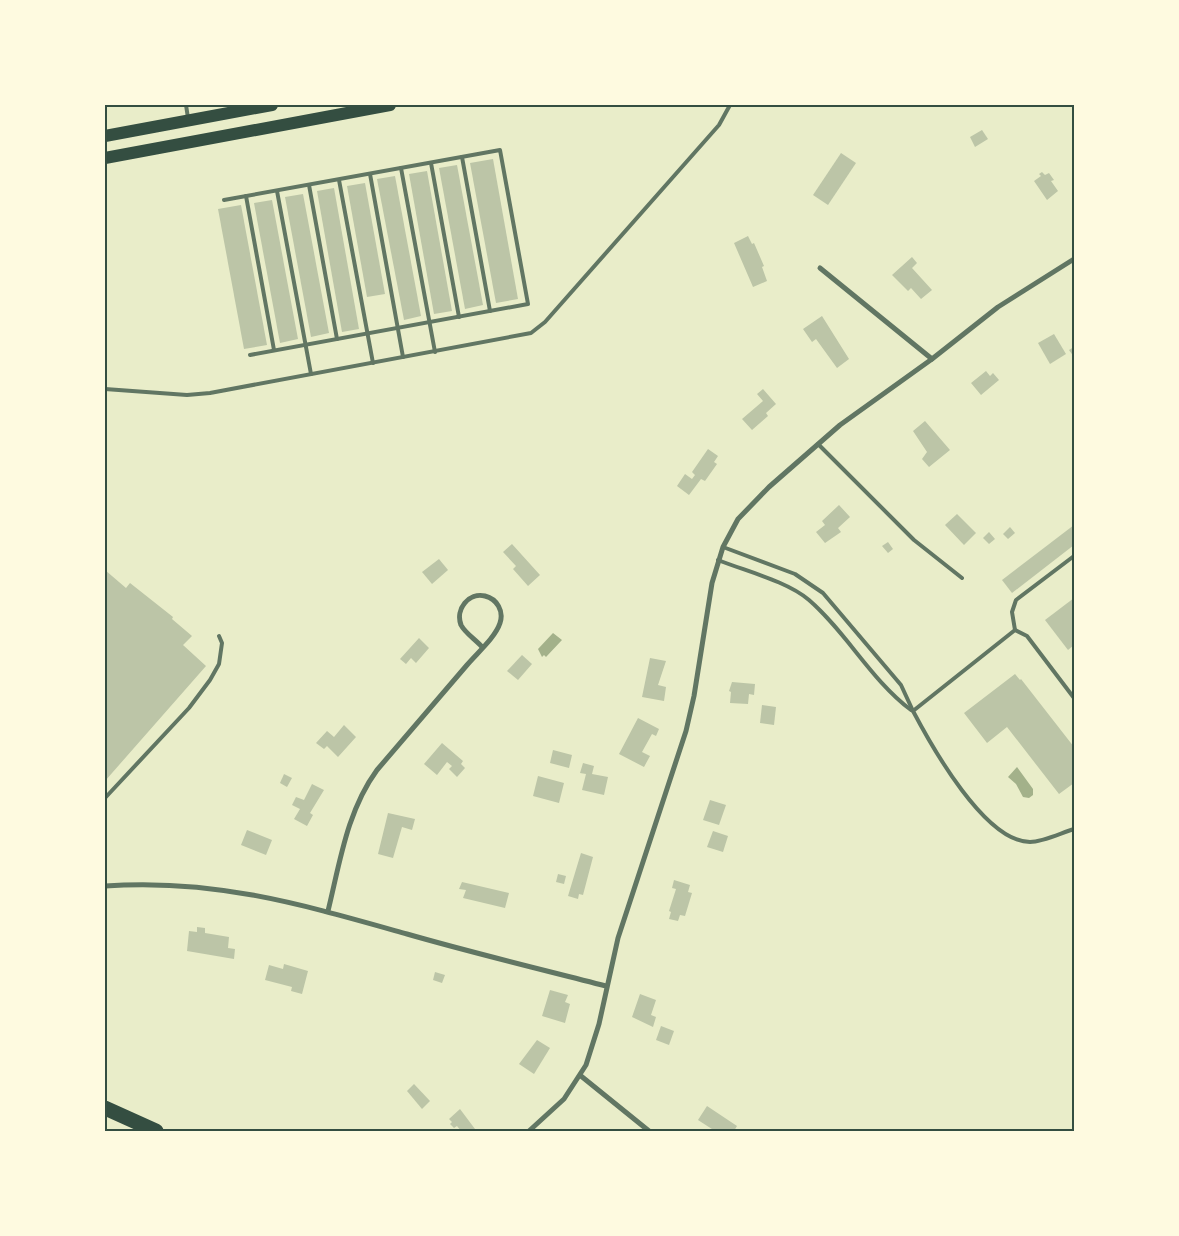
<svg xmlns="http://www.w3.org/2000/svg" width="1179" height="1236" font-family="Commissioner,sans-serif">
	<rect width="100%" height="100%" fill="#e9edc9"/>
	<g fill="#a3b18a">
		<polygon points="553,633 562,640 546,657 544,655 542,657 538,649"/>
		<polygon points="1017,767 1033,789 1033,795 1029,798 1023,797 1016,784 1008,777"/>
	</g>
	<g fill="#bcc5a7">
		<polygon points="982,130 988,139 975,147 970,137"/>
		<polygon points="841,153 856,163 828,205 813,195"/>
		<polygon points="493,159 518,299 496,303 470,163"/>
		<polygon points="457,165 483,305 465,309 439,168"/>
		<polygon points="427,171 452,311 434,314 409,174"/>
		<polygon points="1042,172 1045,175 1049,173 1054,180 1051,181 1058,191 1047,200 1034,181 1041,176 1039,174"/>
		<polygon points="395,176 421,316 404,320 377,179"/>
		<polygon points="365,183 385,294 367,297 347,186"/>
		<polygon points="334,188 359,329 342,332 317,191"/>
		<polygon points="303,194 329,333 311,337 285,197"/>
		<polygon points="272,200 298,339 280,343 254,203"/>
		<polygon points="241,205 267,345 244,349 218,209"/>
		<polygon points="748,236 752,244 754,243 764,266 762,267 767,281 753,287 734,243"/>
		<polygon points="912,257 917,263 912,268 932,290 921,299 911,288 908,291 892,275"/>
		<polygon points="822,316 849,359 837,368 816,339 812,342 803,329"/>
		<polygon points="1054,334 1066,354 1050,364 1038,343"/>
		<polygon points="1074,347 1074,357 1069,350"/>
		<polygon points="986,371 990,376 993,373 999,380 981,395 971,383"/>
		<polygon points="763,389 776,404 766,413 768,416 752,430 742,419 763,401 757,394"/>
		<polygon points="925,421 950,450 929,467 922,459 927,452 913,431"/>
		<polygon points="708,449 718,456 714,462 717,464 705,481 701,479 689,495 677,486 685,474 692,479 695,475 692,472"/>
		<polygon points="839,505 850,517 838,528 841,532 825,543 816,532 825,525 822,521"/>
		<polygon points="957,514 976,533 964,545 945,525"/>
		<polygon points="1074,525 1074,545 1012,593 1002,580"/>
		<polygon points="1010,527 1015,533 1008,539 1003,534"/>
		<polygon points="989,532 995,539 989,544 983,538"/>
		<polygon points="888,542 893,549 888,553 882,546"/>
		<polygon points="512,544 540,575 528,586 513,569 516,566 503,552"/>
		<polygon points="439,559 448,570 432,584 422,572"/>
		<polygon points="105,570 126,588 130,583 173,617 172,619 192,636 183,645 206,666 105,781"/>
		<polygon points="1074,598 1074,645 1068,650 1045,620"/>
		<polygon points="419,638 429,648 416,663 411,658 406,664 400,659"/>
		<polygon points="522,655 532,664 518,680 507,671"/>
		<polygon points="650,658 666,661 658,685 666,687 664,701 642,697"/>
		<polygon points="1015,674 1020,680 1021,679 1074,747 1074,783 1059,794 1007,727 987,743 964,713"/>
		<polygon points="732,682 755,684 754,695 749,694 748,704 730,703 731,692 729,691"/>
		<polygon points="762,705 776,707 774,725 760,723"/>
		<polygon points="638,718 659,729 656,736 652,734 642,752 650,756 644,767 619,754"/>
		<polygon points="344,725 356,737 338,757 327,746 324,749 316,743 327,731 334,737"/>
		<polygon points="442,743 463,761 461,764 465,768 457,777 449,769 452,766 447,762 437,775 424,764"/>
		<polygon points="553,750 572,755 569,768 550,763"/>
		<polygon points="583,763 594,766 592,774 608,777 604,795 582,790 586,774 580,773"/>
		<polygon points="284,774 292,778 287,787 280,783"/>
		<polygon points="538,776 564,783 559,803 533,796"/>
		<polygon points="312,784 324,790 310,813 313,815 307,826 294,819 300,809 292,805 296,797 304,800"/>
		<polygon points="710,800 726,805 719,825 703,820"/>
		<polygon points="388,813 415,819 412,830 402,827 393,858 378,854"/>
		<polygon points="247,830 272,840 266,855 241,845"/>
		<polygon points="713,831 728,836 723,852 707,847"/>
		<polygon points="581,853 593,857 583,895 579,894 578,899 568,896"/>
		<polygon points="558,874 566,876 564,884 556,882"/>
		<polygon points="674,880 690,885 688,892 692,893 685,916 680,915 678,921 669,919 671,912 669,911 676,889 672,888"/>
		<polygon points="462,882 509,893 505,908 463,898 466,890 459,889"/>
		<polygon points="197,927 205,928 205,933 229,937 228,948 235,949 234,959 187,951 189,931 197,932"/>
		<polygon points="284,964 308,971 302,994 291,991 292,987 265,980 269,965 283,969"/>
		<polygon points="435,972 445,975 442,983 433,980"/>
		<polygon points="550,990 568,995 565,1002 570,1004 565,1023 542,1016"/>
		<polygon points="640,994 656,1000 651,1015 656,1017 653,1027 632,1017"/>
		<polygon points="661,1026 674,1031 669,1045 656,1040"/>
		<polygon points="537,1040 550,1048 534,1074 519,1064"/>
		<polygon points="414,1084 430,1101 422,1109 407,1091"/>
		<polygon points="707,1106 737,1126 734,1131 715,1131 698,1120"/>
		<polygon points="460,1109 475,1129 472,1131 461,1131 457,1126 454,1128 450,1124 452,1122 449,1119"/>
	</g>
	<g fill="none" stroke-linecap="round" stroke-linejoin="round">
		<g stroke="#617663" stroke-width="4">
			<polyline points="186,105 188,118"/>
			<polyline points="462,157 490,311"/>
			<polyline points="431,163 459,317"/>
			<polyline points="401,168 435,352"/>
			<polyline points="370,174 403,357"/>
			<polyline points="339,180 373,363"/>
			<polyline points="309,185 337,339"/>
			<polyline points="277,191 311,374"/>
			<polyline points="246,196 274,350"/>
			<polyline points="224,200 500,150 528,304 250,355"/>
			<polyline points="105,389 187,395 210,393 531,333 545,322 719,125 730,105"/>
			<polyline points="818,444 914,540 962,578"/>
			<polyline points="723,547 795,574 823,593 901,685 913,711"/>
			<path d="M1074,556L1016,600L1012,612L1015,630L913,711C932,747 985,842 1030,842C1043,842 1061,833 1074,829"/>
			<path d="M718,560C745,571 787,581 809,600C847,633 871,680 911,710"/>
			<polyline points="1015,630 1027,636 1074,698"/>
			<polyline points="105,798 189,708 210,680 219,664 222,643 219,636"/>
		</g>
		<g stroke="#617663" stroke-width="5">
			<polyline points="820,268 932,359"/>
			<path d="M105,886C214,878 304,905 407,934C473,953 540,969 606,986"/>
			<path d="M328,911C340,862 347,811 377,770C407,735 437,700 467,665C477,653 495,638 500,623C504,611 497,599 485,596C469,592 455,609 461,625C465,633 476,640 482,647"/>
			<polyline points="581,1076 649,1131"/>
			<polyline points="529,1131 564,1099 586,1065 599,1024 618,938 686,731 694,696 712,583 723,547 738,519 769,487 840,425 932,359 998,307 1074,259"/>
		</g>
		<g stroke="#344e41" stroke-width="12">
			<polyline points="105,136 272,105"/>
			<polyline points="105,158 390,105"/>
		</g>
		<polyline stroke="#344e41" stroke-width="15" points="105,1108 156,1131"/>
	</g>
	<rect width="1179" height="1236" fill="none" stroke="#fefae0" stroke-width="212"/>
	<rect x="106" y="106" width="967" height="1024" fill="none" stroke="#344e41" stroke-width="2"/>
</svg>
